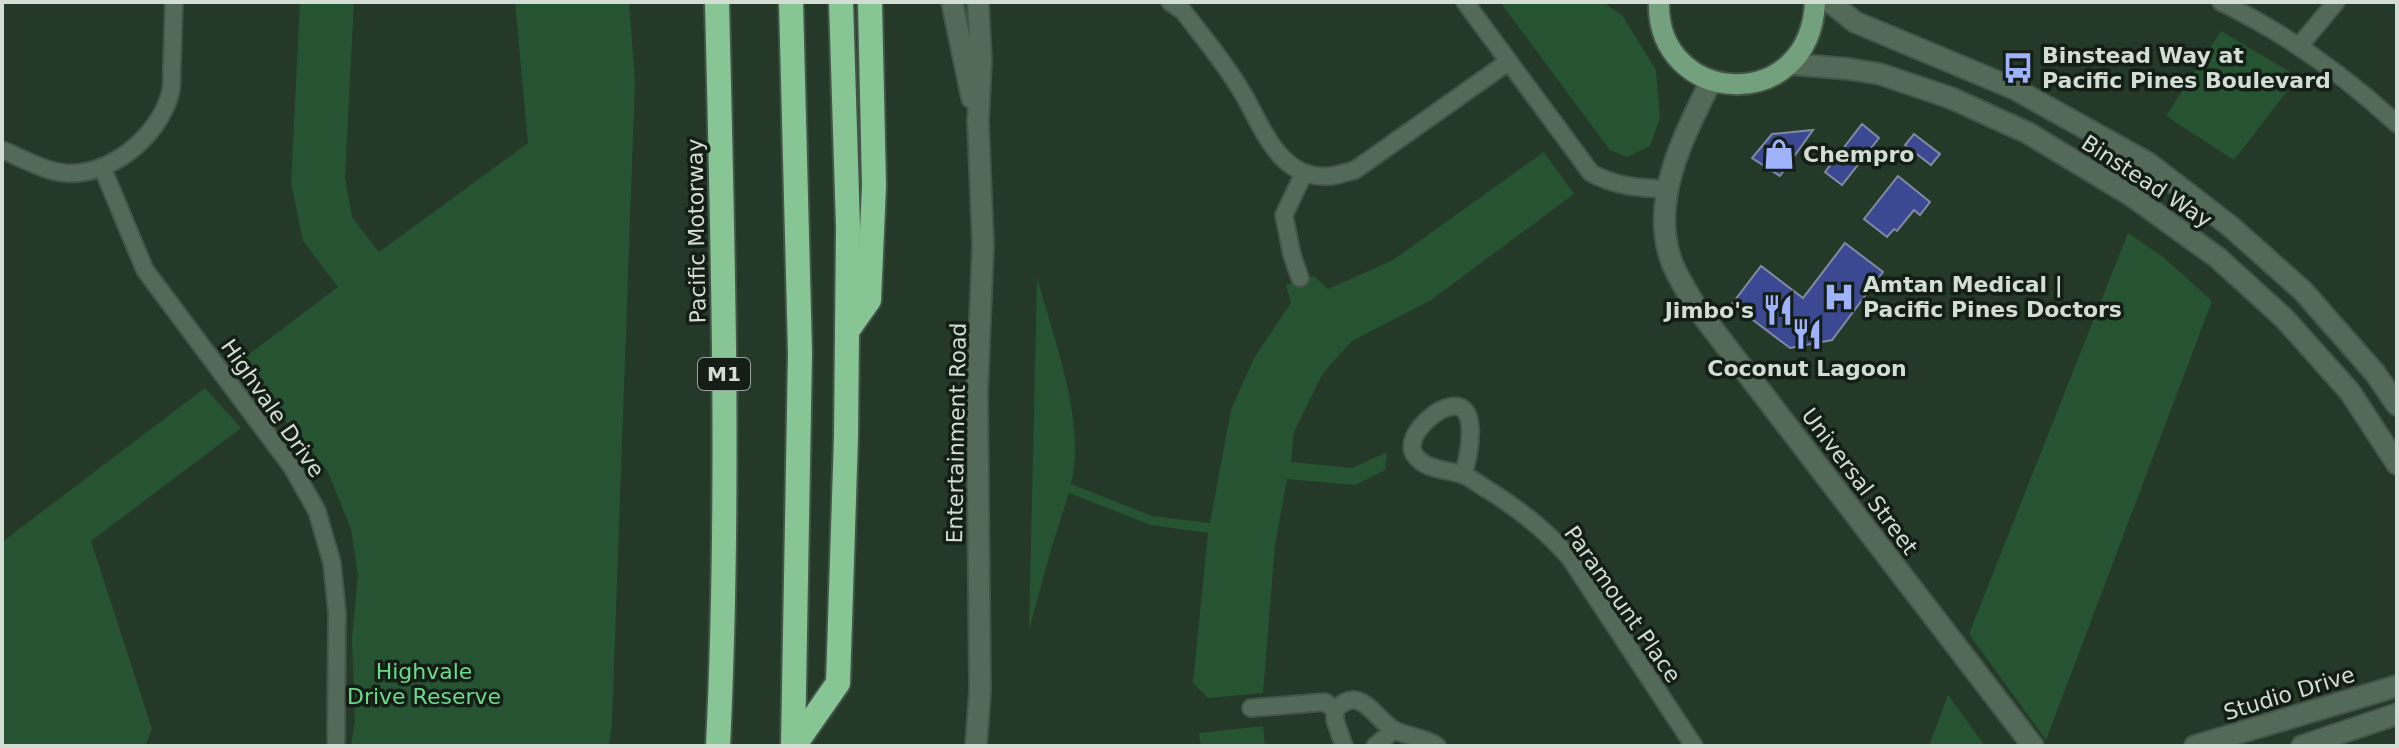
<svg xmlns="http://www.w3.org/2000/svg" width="2399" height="748" font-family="'DejaVu Sans',sans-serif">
	<rect width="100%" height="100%" fill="#243928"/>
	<g fill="#265432">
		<polygon points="300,2 354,2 345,178 352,217 379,252 528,143 515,2 629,2 635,81 612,723 609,746 351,746 355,721 352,638 358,575 351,529 327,470 272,405 240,361 338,287 303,241 291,183"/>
		<polygon points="1500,2 1602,2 1622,15 1656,70 1660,118 1650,146 1627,157 1610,150"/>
		<polygon points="2221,31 2298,77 2234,160 2166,116"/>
		<path d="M1544,152L1574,194L1431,300L1352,341L1323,373L1294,432L1291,462L1352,468L1387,452L1385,470L1355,485L1287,479L1275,545L1263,693L1208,698L1193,683L1208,533L1151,525L1069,493L1052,546L1029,630L1037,277C1053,337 1087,425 1071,484L1152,516L1210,523L1231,410L1254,358L1291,303L1286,285L1314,276L1328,289L1393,260Z"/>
		<polygon points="2128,233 2163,257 2212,301 2046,740 1969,634"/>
		<polygon points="205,388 241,428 91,541 152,729 145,746 2,746 2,542"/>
		<polygon points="1948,695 1985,746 1929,746"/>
		<polygon points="1263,726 1265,746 1201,746 1199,733"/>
	</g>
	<g fill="#3a4992" stroke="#828aa3" stroke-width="2">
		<polygon points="1862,124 1879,138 1842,185 1825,172"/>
		<polygon points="1813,130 1780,176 1752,158 1772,134"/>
		<polygon points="1914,134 1940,154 1931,165 1905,145"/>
		<polygon points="1898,176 1930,202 1920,215 1914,210 1897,231 1894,229 1887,237 1864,219"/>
		<polygon points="1845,243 1883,272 1832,340 1790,348 1732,304 1761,266 1803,298"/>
	</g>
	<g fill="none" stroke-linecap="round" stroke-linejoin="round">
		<defs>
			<g id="street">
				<path d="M1170,2L1183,11C1203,37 1225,63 1242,92C1263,127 1279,181 1331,176C1339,175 1347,172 1355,170L1508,62"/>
				<path d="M1465,2L1591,173C1617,187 1639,188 1667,189"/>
				<path d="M2221,2C2287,34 2343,74 2397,124"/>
				<polyline points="2300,45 2336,2"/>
				<path d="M2,150C22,158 44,171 65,173C110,177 159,136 170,94C173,85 171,73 172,63C173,43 173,22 174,2"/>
				<polyline points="102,167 145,270 292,467 317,511 332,563 337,612 336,746"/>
				<polyline points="1300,278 1292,255 1284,215 1304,173"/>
				<path d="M1463,475C1468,459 1483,395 1446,408C1432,412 1405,437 1414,454C1425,471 1447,469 1464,475C1471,478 1478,484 1485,488C1518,508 1545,529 1570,558L1694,746"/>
				<polyline points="1251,708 1325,702 1335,710"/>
				<path d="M1344,746L1335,720V710C1360,683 1374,718 1394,730C1408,737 1424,737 1437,746"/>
				<polyline points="1375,746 1394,730"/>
			</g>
			<g id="secondary">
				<polyline points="952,2 972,98"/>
				<polyline points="1830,2 1855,22 2015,89 2148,163 2230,226 2303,291 2375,373 2397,405"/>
				<polyline points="1791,64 1849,69 1880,74 1951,98 2028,133 2132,196 2218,258 2284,318 2350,392 2397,464"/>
				<path d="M1711,81C1685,134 1651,196 1670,257C1675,274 1687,291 1696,307L2033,746"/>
				<polyline points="976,746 980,691 977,393 983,245 978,121 981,61 978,2"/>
				<polyline points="2195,746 2397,686"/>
				<polyline points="2302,746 2397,714"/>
			</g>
			<path id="primary" d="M1659,2C1656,106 1810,117 1815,2"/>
			<g id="highway">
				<path d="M717,2C723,250 730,498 718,746"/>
				<polyline points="791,2 800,353 793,746"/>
				<polyline points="847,331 869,300 874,186 870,2"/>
				<polyline points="794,746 838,683 846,437 848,227 841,2"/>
			</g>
		</defs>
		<use href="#street" stroke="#435548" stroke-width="20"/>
		<use href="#secondary" stroke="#435548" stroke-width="24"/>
		<use href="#primary" stroke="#435548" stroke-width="24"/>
		<use href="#highway" stroke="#435548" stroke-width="28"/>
		<use href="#street" stroke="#536a58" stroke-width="16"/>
		<use href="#secondary" stroke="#536a58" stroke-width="20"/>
		<use href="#primary" stroke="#73a17d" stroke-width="20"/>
		<use href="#highway" stroke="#88c595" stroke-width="24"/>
	</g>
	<defs>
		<symbol id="bus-bare" viewBox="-9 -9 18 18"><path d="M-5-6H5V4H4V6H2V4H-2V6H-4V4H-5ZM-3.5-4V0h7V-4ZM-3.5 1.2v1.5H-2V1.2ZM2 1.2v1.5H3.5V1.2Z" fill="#9fb3fd" stroke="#141e16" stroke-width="2.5" paint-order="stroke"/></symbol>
		<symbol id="shop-bare" viewBox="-9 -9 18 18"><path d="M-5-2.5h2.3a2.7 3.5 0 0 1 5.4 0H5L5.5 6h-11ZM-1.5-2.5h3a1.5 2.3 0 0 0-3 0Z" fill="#9fb3fd" stroke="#141e16" stroke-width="2.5" paint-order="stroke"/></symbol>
		<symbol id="hospital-bare" viewBox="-9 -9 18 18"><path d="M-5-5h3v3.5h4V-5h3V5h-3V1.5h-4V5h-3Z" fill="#9fb3fd" stroke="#141e16" stroke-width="2.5" paint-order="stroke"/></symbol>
		<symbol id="restaurant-bare" viewBox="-9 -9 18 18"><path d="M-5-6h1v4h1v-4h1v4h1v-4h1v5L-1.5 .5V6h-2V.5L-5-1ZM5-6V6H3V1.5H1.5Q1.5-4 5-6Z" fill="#9fb3fd" stroke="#141e16" stroke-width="2.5" paint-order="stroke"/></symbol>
	</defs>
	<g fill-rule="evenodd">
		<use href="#bus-bare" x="1996" y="46" width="44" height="44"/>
		<use href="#shop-bare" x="1757" y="132" width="44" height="44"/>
		<use href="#hospital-bare" x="1817" y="275" width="44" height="44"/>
		<use href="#restaurant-bare" x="1756" y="288" width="44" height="44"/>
		<use href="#restaurant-bare" x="1785" y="312" width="44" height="44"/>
	</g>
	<g text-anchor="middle" stroke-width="7" stroke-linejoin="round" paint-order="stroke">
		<rect fill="#141e16" stroke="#99a49b" stroke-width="2" x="698" y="358" width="52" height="32" rx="6"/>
		<g font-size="20" font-weight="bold" fill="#d2ded4">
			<text x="724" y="381">M1</text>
		</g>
		<g font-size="22" font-weight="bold" fill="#d2ded4" stroke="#141e16" text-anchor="start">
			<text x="2042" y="63">Binstead Way at<tspan x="2042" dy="25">Pacific Pines Boulevard</tspan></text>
			<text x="1803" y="162">Chempro</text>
			<text x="1863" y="292">Amtan Medical |<tspan x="1863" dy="25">Pacific Pines Doctors</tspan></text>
			<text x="1754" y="318" text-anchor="end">Jimbo's</text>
			<text x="1807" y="376" text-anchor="middle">Coconut Lagoon</text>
		</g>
		<g font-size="22" fill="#d2ded4" stroke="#141e16">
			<text transform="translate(2147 181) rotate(33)" y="8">Binstead Way</text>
			<text transform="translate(696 231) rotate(-91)" y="8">Pacific Motorway</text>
			<text transform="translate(273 408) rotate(55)" y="8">Highvale Drive</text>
			<text transform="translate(956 433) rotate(-89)" y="8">Entertainment Road</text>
			<text transform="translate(1860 481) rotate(53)" y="8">Universal Street</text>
			<text transform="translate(1623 604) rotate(55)" y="8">Paramount Place</text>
			<text transform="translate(2289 693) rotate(-17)" y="8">Studio Drive</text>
		</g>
		<g font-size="22" fill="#6dd98a" stroke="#141e16">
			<text x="424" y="679">Highvale<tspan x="424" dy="25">Drive Reserve</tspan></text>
		</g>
	</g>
	<rect width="2399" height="748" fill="none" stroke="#d2ded4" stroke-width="8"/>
</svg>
